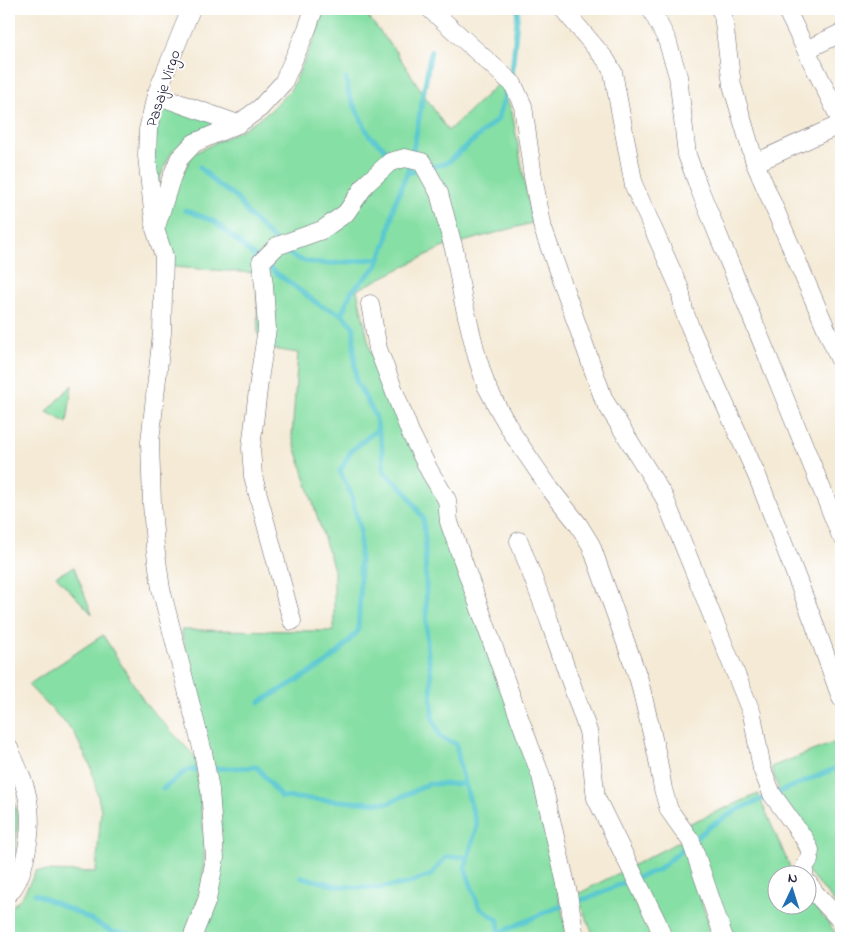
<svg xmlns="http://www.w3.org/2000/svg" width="850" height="947" font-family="'Indie Flower',sans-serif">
	<rect width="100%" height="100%" fill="#fff"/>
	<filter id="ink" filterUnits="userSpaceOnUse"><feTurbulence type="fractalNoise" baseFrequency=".02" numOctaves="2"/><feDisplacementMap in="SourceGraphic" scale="10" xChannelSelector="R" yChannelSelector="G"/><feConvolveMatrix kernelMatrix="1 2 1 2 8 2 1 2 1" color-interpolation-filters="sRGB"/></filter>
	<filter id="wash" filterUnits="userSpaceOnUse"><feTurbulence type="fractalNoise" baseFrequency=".0096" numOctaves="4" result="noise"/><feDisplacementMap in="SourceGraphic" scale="20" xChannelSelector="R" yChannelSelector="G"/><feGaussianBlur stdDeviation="1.12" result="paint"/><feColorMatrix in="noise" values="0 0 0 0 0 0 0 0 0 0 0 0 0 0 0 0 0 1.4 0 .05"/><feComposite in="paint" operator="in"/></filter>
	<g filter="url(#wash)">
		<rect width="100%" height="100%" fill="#f4ead6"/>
		<g fill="#86dfa4" stroke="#548070">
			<polygon points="325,9 362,9 396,52 448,131 500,82 512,112 532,223 441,248 357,290 371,353 436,489 528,757 553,863 567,938 199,938 214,779 181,630 334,631 334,570 292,436 298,353 272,349 258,334 257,289 254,273 173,267 162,230 180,178 193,154 243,129 270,111 291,89 315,38"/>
			<path d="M161,102L219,124C205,130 180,140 172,153C163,165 160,179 156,193L152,153Z"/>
			<polygon points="72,385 67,423 47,412"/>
			<polygon points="74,567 92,614 56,576"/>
			<polygon points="103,635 145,703 195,757 205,841 202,888 185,938 9,938 9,909 22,897 36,871 96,872 101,810 91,767 73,731 28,685"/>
			<polygon points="841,740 841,910 806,869 771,767"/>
			<polygon points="9,781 18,818 15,856 9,871"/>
			<polygon points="758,794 793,874 778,874 778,904 808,904 808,898 840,938 728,938 688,824"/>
			<polygon points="680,841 708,921 711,938 595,938 576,895"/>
		</g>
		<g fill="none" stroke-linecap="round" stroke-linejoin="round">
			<g stroke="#5cc9d0" stroke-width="5">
				<polyline points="511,78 512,73 518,9"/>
				<polyline points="346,79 349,95 369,135 382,146 393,158"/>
				<polyline points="200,167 218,185 235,196 249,215 276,242"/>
				<polyline points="407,173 415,141 431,51"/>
				<polyline points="185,210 214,221 260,261"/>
				<path d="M282,248C305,272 349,262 380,258"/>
				<polyline points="267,266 321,306 342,314 354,328 354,351 356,381 375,415 382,446 384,472 406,492 423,518 425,539 427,646 431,675 432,716 440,737 456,744 461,770 477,826 465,868 479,907 498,920 500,938"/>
				<polyline points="342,314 351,292 377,266 387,240 394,206 407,173 447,163 498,119 508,86"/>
				<polyline points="260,702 325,664 342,649 358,631 360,596 360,528 351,494 340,471 351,451 378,429"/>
				<polyline points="163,789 187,770 257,767 281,797 354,802 389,803 429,784 465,784"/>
				<polyline points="301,877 338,886 377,888 406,884 431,875 446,857 468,857"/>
				<polyline points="35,894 80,914 113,932 159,938"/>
				<polyline points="499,933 553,909 594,896 632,879 658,870 709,827 739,809 841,766"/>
			</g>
		</g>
	</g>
	<g filter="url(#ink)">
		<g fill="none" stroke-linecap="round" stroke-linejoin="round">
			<defs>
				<g id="street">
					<polyline points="191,9 156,95 148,130 147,156 155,229 164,256 162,333 150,442 152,504 155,546 161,589 203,752 210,790 215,858 207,900 192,938"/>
					<polyline points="430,9 513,84 523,106 533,177 543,229 604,400 664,497 752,714 762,769 772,794 805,840 810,850 809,860 805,866 804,874"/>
					<polyline points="563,9 606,60 613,72 634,186 680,289 684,311 690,327 758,478 813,620 841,698"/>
					<polyline points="651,9 667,40 678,76 687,155 699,188 841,536"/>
					<polyline points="720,9 723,15 732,85 755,163 841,363"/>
					<polyline points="786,9 841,121"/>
					<polyline points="806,50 841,33"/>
					<polyline points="156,95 238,124"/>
					<polyline points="755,163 841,124"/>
					<polyline points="157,224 171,179 179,159 194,143 238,124 260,108 283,83 307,29 314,9"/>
					<polyline points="370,304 378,349 410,432 430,472 447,500 449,522 510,693 541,776 568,893 575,938"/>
					<polyline points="519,541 549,620 588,731 596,798 657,922 663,938"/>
					<polyline points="292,621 253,476 251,448 260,373 267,329 264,285 261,262 277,246 322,230 346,213 366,184 390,162 405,158 422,162 439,193 455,253 463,300 477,357 486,385 499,410 514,436 551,490 578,524 591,545 639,680 657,755 663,789 669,810 691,841 724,938"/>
					<path d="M9,748C14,760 20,772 24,784C32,808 31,834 25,858C22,871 18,884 9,893"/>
					<polyline points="808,883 815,893 841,921"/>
				</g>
			</defs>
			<use href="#street" stroke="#6c6871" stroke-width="19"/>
			<use href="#street" stroke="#fff" stroke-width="18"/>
		</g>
	</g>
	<g text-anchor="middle" stroke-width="4" stroke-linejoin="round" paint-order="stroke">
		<g font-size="16" fill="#22223b" stroke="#fff">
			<text transform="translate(162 88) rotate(-72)" y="6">Pasaje Virgo</text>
		</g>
	</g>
	<rect width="850" height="947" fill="none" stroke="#fff" stroke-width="30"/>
	<g transform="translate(792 890) rotate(4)"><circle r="24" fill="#ffffff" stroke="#a7a7b1"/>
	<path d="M0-4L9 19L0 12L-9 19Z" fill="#1f6fb2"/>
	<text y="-8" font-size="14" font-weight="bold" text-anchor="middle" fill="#22223b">N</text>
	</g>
</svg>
